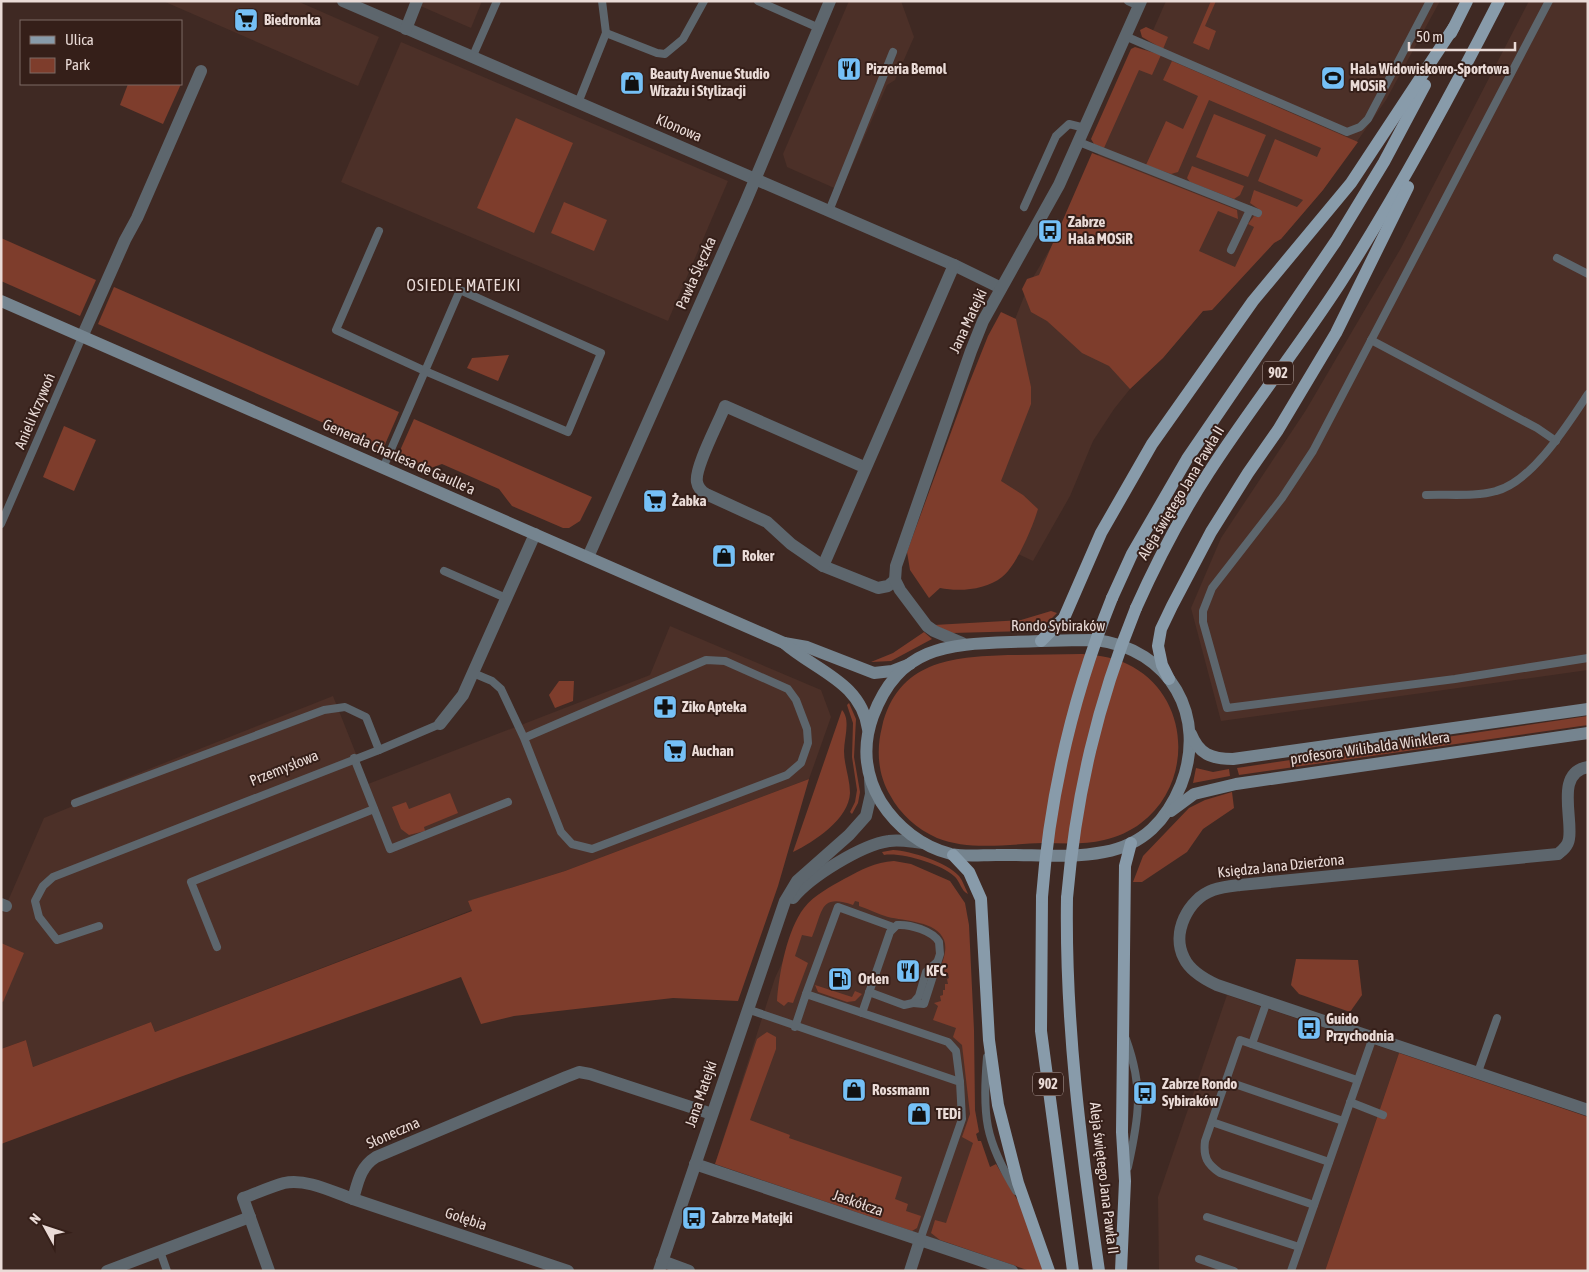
<svg xmlns="http://www.w3.org/2000/svg" width="1589" height="1272" font-family="'Asap Condensed',sans-serif">
	<rect width="100%" height="100%" fill="#3f2923"/>
	<g fill="#4c3028">
		<polygon points="163,1 297,1 379,37 358,86"/>
		<polygon points="409,1 482,1 471,28"/>
		<polygon points="849,1 901,1 914,37 895,80 887,85 841,191 787,167 783,154"/>
		<polygon points="1166,1 1440,1 1386,100 1323,190 1281,239 1274,243 1212,310 1203,311 1163,358 1130,389 1114,409 1093,441 1070,496 1033,561 937,516 1029,284 1075,207"/>
		<polygon points="1529,1 1588,1 1588,670 1221,721 1191,608 1221,538 1306,410 1401,248"/>
		<polygon points="401,42 728,181 668,321 341,182"/>
		<polygon points="670,626 821,690 831,717 809,779 565,871 469,901 472,910 155,1032 151,1022 33,1067 26,1040 1,1049 1,917 44,818 73,806 71,800 333,696 368,784 650,675"/>
		<polygon points="837,890 959,928 972,1116 1004,1252 937,1240 715,1164 775,978 806,912"/>
		<polygon points="1227,995 1399,1053 1325,1271 1159,1271 1158,1197"/>
	</g>
	<g fill="#7e3d2c">
		<polygon points="1211,1 1216,1 1205,26 1216,31 1209,50 1193,43"/>
		<polygon points="1146,27 1168,37 1163,49 1142,37 1140,30"/>
		<polygon points="1135,47 1161,55 1152,75 1139,70 1104,148 1094,144 1091,139 1131,49"/>
		<polygon points="1172,61 1358,142 1323,190 1281,239 1274,243 1212,310 1203,311 1163,358 1130,389 1109,366 1082,353 1047,321 1031,312 1022,289 1027,279 1039,275 1092,153 1237,210 1238,219 1218,211 1199,251 1235,267 1254,227 1248,224 1254,216 1258,217 1260,210 1250,203 1254,190 1297,207 1303,200 1258,181 1275,139 1317,157 1321,148 1209,100 1178,172 1171,174 1146,165 1166,121 1183,129 1198,96 1163,80"/>
		<polygon points="128,84 181,84 163,124 120,105"/>
		<polygon points="1214,114 1266,135 1248,177 1196,157"/>
		<polygon points="516,118 573,143 534,233 477,208"/>
		<polygon points="1192,166 1244,186 1240,195 1234,199 1190,182 1187,178"/>
		<polygon points="564,202 607,220 594,251 551,233"/>
		<polygon points="1,238 96,280 80,316 1,281"/>
		<polygon points="114,287 399,412 383,449 98,324"/>
		<path d="M1001,312L1016,319L1031,387V404L1001,481L1023,495L1038,509C1033,526 1017,565 1002,577C986,590 959,592 940,588L929,598L910,570L907,552L968,386L988,336Z"/>
		<polygon points="509,355 498,381 467,368 472,358"/>
		<polygon points="414,419 592,497 580,521 569,528 563,528 512,506 499,489 442,464 428,469 398,455"/>
		<polygon points="64,426 96,440 74,491 43,477"/>
		<path d="M1051,611L1057,613C1047,624 1039,629 1025,631L952,633L934,625L1021,620Z"/>
		<polygon points="924,632 932,639 891,661 871,662 893,653"/>
		<path d="M1082,654C1099,655 1118,658 1133,667C1191,700 1193,784 1141,823C1131,831 1117,837 1104,840C1084,845 1063,843 1043,843C1009,844 969,851 937,838C917,829 900,814 890,795C878,775 876,750 882,727C898,661 951,657 1008,655C1033,655 1057,654 1082,654Z"/>
		<polygon points="559,681 574,681 573,701 555,708 549,695"/>
		<polygon points="849,703 856,719 854,757 860,792 858,803 852,814 850,812 855,802 857,790 852,757 853,723 847,705"/>
		<path d="M842,710C851,720 844,738 844,751C844,765 850,779 850,793C849,819 814,842 793,852Z"/>
		<polygon points="1588,716 1588,725 1239,775 1237,768"/>
		<polygon points="1196,768 1213,772 1229,769 1230,776 1193,783"/>
		<polygon points="809,779 778,886 738,1001 673,998 514,1016 481,1024 461,977 180,1077 1,1144 1,1049 26,1040 33,1067 151,1022 155,1032 472,911 468,901 565,871"/>
		<polygon points="1232,792 1234,808 1203,829 1187,852 1142,882 1133,882 1143,856 1189,808 1205,800"/>
		<polygon points="450,793 458,813 424,827 425,831 409,835 401,829 392,807 406,802 409,809"/>
		<path d="M893,850C911,851 947,862 959,876C963,881 965,888 968,894C961,891 960,881 954,876C941,864 901,852 884,855L882,852Z"/>
		<path d="M894,861L911,864L950,881L965,903L969,925L974,1030L975,1110L979,1132L976,1134L978,1141H981L990,1167L996,1164L1020,1204L1045,1271H1030L940,1240L931,1233L935,1220L946,1223L973,1143L962,1137L970,1114L962,1045L953,1037L956,1028L933,1020L938,1006L934,1003L941,1001L940,996L943,995V990H945V984H948L947,979L949,978L948,973L938,974C942,963 948,951 944,940C937,921 904,921 888,917C878,914 868,909 859,906V902L855,901L853,905C819,893 823,912 812,937L802,935L795,956L808,963L793,1003L788,1002L784,1006L777,1001C779,974 787,930 804,908C814,895 830,887 844,879C861,870 875,862 894,861Z"/>
		<polygon points="1,943 24,953 3,1002 1,1001"/>
		<polygon points="1296,959 1358,960 1362,995 1350,1012 1299,994 1291,985"/>
		<polygon points="815,985 852,997 855,991 862,994 855,1001 847,1002 818,992"/>
		<polygon points="767,1032 776,1037 776,1049 750,1120 790,1135 789,1138 902,1177 895,1199 908,1204 906,1211 921,1216 917,1228 912,1231 715,1164 757,1039"/>
		<polygon points="1399,1053 1588,1117 1588,1271 1325,1271"/>
	</g>
	<g fill="none" stroke-linecap="round" stroke-linejoin="round">
		<g stroke="#5d666d" stroke-width="8">
			<polyline points="758,1 819,28"/>
			<polyline points="1128,1 1139,6"/>
			<polyline points="1549,1 1313,451 1282,498 1212,588 1203,611 1203,622 1227,708 1455,679 1588,658"/>
			<polyline points="606,33 657,53 665,54 683,39 704,1"/>
			<polyline points="1125,36 1347,132 1360,127 1368,119 1430,1"/>
			<polyline points="472,58 497,1"/>
			<polyline points="578,103 606,33 602,1"/>
			<polyline points="1079,142 1258,213"/>
			<polyline points="1024,207 1056,136 1069,124 1085,128"/>
			<polyline points="829,211 893,52"/>
			<polyline points="379,231 336,330 425,371 460,290 601,353 568,432 425,371 383,468"/>
			<polyline points="1231,250 1250,210"/>
			<polyline points="1557,258 1588,274"/>
			<polyline points="1371,340 1537,428 1556,441"/>
			<path d="M1426,495C1447,494 1477,497 1496,491C1532,482 1568,424 1588,394"/>
			<polyline points="1,524 82,337"/>
			<polyline points="444,571 506,598"/>
			<polyline points="473,673 492,681 501,689 524,738 561,832 572,844 592,849 787,775 801,763 808,743 807,729 796,700 788,689 725,661 706,660 524,738"/>
			<polyline points="354,758 390,849 508,802"/>
			<polyline points="75,803 324,710 345,707 366,717 379,750"/>
			<polyline points="99,926 57,940 39,917 35,901 43,886 53,877 379,750 440,724"/>
			<polyline points="217,947 191,882 374,809"/>
			<polyline points="869,992 904,1005 913,1003 919,996 926,972 937,962"/>
			<polyline points="806,994 838,907 893,927"/>
			<polyline points="747,1009 960,1082 962,1119 920,1240"/>
			<path d="M862,1013L890,932L897,925C910,924 933,931 939,942L940,954L924,1004L913,1003"/>
			<polyline points="795,1027 806,994 948,1042 956,1051 960,1082"/>
			<path d="M1126,1039C1144,1089 1139,1117 1128,1167"/>
			<polyline points="1252,1044 1267,1001"/>
			<path d="M987,1057C982,1116 985,1140 1016,1191"/>
			<polyline points="1478,1072 1497,1018"/>
			<polyline points="1226,1081 1343,1121"/>
			<polyline points="1350,1102 1383,1115"/>
			<polyline points="1212,1122 1329,1162"/>
			<path d="M1314,1205L1220,1173C1207,1164 1203,1157 1205,1141L1240,1040L1357,1080"/>
			<polyline points="1207,1217 1299,1247"/>
			<polyline points="160,1251 167,1271"/>
			<polyline points="1199,1259 1234,1271"/>
			<polyline points="1291,1271 1373,1037"/>
		</g>
		<g stroke="#5d666d" stroke-width="12">
			<polyline points="343,1 954,265 1001,288"/>
			<polyline points="406,29 417,1"/>
			<polyline points="82,337 125,240 137,218 201,71"/>
			<path d="M864,467L725,406C719,422 694,468 697,482C698,488 701,491 706,494L767,522L791,544L823,566L878,588L888,586L895,580"/>
			<polyline points="588,557 746,201 830,1"/>
			<polyline points="823,566 954,265"/>
			<polyline points="962,643 934,631 927,626 900,590 895,580 896,566 971,351 983,321 1059,185 1141,1"/>
			<polyline points="440,724 463,695 535,534"/>
			<path d="M1588,767C1555,772 1573,818 1569,839C1568,846 1563,850 1558,854L1240,885C1232,886 1222,887 1213,890C1188,899 1171,933 1184,958C1190,971 1204,979 1217,985L1588,1110"/>
			<path d="M793,898C810,877 861,845 889,841C900,839 912,842 923,843"/>
			<polyline points="1,904 6,906"/>
			<polyline points="695,1164 1012,1271"/>
			<polyline points="353,1199 568,1271"/>
			<polyline points="662,1261 689,1271"/>
			<polyline points="107,1271 250,1217"/>
			<path d="M269,1271L243,1198C257,1193 270,1187 284,1183C306,1178 333,1192 353,1199C358,1182 360,1167 376,1157L566,1077L579,1072L590,1074L712,1114"/>
			<polyline points="659,1271 785,901 797,881 849,835 866,816 871,794 870,779"/>
			<polyline points="910,1271 920,1240"/>
		</g>
		<g stroke="#75848f" stroke-width="12">
			<polyline points="1,301 784,643 807,647 874,673 892,671 910,664"/>
			<path d="M1096,640C1170,649 1208,716 1181,785C1174,802 1165,817 1152,829C1139,841 1121,849 1104,852C1069,859 1031,854 996,855C982,855 965,857 951,854C922,847 897,827 881,802C865,775 862,746 873,716C899,647 946,644 1011,642C1039,641 1068,640 1096,640Z"/>
			<path d="M784,643C816,671 861,682 868,729"/>
			<path d="M1191,734C1199,754 1211,759 1233,759L1588,709"/>
			<polyline points="1171,811 1194,794 1236,784 1588,733"/>
		</g>
		<g stroke="#889baa" stroke-width="12">
			<polyline points="1451,33 1467,1"/>
			<polyline points="1112,598 1132,554 1187,459 1336,241 1384,162 1425,85"/>
			<path d="M1136,608C1157,561 1181,515 1209,472C1251,407 1299,347 1341,282C1399,191 1450,97 1499,1"/>
			<polyline points="1041,641 1064,618 1101,533 1152,444 1253,301 1351,183 1454,27"/>
			<polyline points="1169,679 1162,665 1158,646 1161,629 1172,606 1211,532 1248,473 1278,430 1336,333 1408,187"/>
			<polyline points="953,855 969,872 981,899 989,1040 998,1105 1018,1183 1049,1271"/>
			<polyline points="1042,897 1041,1031 1073,1271"/>
			<path d="M1067,898C1065,1023 1081,1147 1099,1271"/>
			<polyline points="1121,1271 1125,1181 1122,1132 1125,866 1131,843"/>
		</g>
		<g stroke="#889baa" stroke-width="12">
			<path d="M1042,897C1050,792 1073,695 1112,598"/>
			<path d="M1067,898C1076,795 1097,704 1136,608"/>
		</g>
	</g>
	<defs>
		<symbol id="supermarket-square" viewBox="-11 -11 22 22"><rect x="-9" y="-9" width="18" height="18" rx="4" fill="#75c0f6" stroke="#351f19"/><path d="M-6-5.5h2.5l.6 2H6L4.5 2H-2.5L-4.4-4H-6ZM-1.5 3.2a1.3 1.3 0 1 0 .1 0ZM3 3.2a1.3 1.3 0 1 0 .1 0Z" fill="#111"/></symbol>
		<symbol id="restaurant-square" viewBox="-11 -11 22 22"><rect x="-9" y="-9" width="18" height="18" rx="4" fill="#75c0f6" stroke="#351f19"/><path d="M-5-6h1v4h1v-4h1v4h1v-4h1v5L-1.5 .5V6h-2V.5L-5-1ZM5-6V6H3V1.5H1.5Q1.5-4 5-6Z" fill="#111"/></symbol>
		<symbol id="stadium-square" viewBox="-11 -11 22 22"><rect x="-9" y="-9" width="18" height="18" rx="4" fill="#75c0f6" stroke="#351f19"/><path d="M0-5a6.5 5 0 1 0 0 10a6.5 5 0 1 0 0-10ZM-3.5-1.8h7v3.6h-7Z" fill="#111"/></symbol>
		<symbol id="shop-square" viewBox="-11 -11 22 22"><rect x="-9" y="-9" width="18" height="18" rx="4" fill="#75c0f6" stroke="#351f19"/><path d="M-5-2.5h2.3a2.7 3.5 0 0 1 5.4 0H5L5.5 6h-11ZM-1.5-2.5h3a1.5 2.3 0 0 0-3 0Z" fill="#111"/></symbol>
		<symbol id="bus-square" viewBox="-11 -11 22 22"><rect x="-9" y="-9" width="18" height="18" rx="4" fill="#75c0f6" stroke="#351f19"/><path d="M-5-6H5V4H4V6H2V4H-2V6H-4V4H-5ZM-3.5-4V0h7V-4ZM-3.5 1.2v1.5H-2V1.2ZM2 1.2v1.5H3.5V1.2Z" fill="#111"/></symbol>
		<symbol id="pharmacy-square" viewBox="-11 -11 22 22"><rect x="-9" y="-9" width="18" height="18" rx="4" fill="#75c0f6" stroke="#351f19"/><path d="M-2-6h4v4h4v4h-4v4h-4v-4h-4v-4h4Z" fill="#111"/></symbol>
		<symbol id="fuel-square" viewBox="-11 -11 22 22"><rect x="-9" y="-9" width="18" height="18" rx="4" fill="#75c0f6" stroke="#351f19"/><path d="M-5.5-6h7V0h2V4h1.3V-2.5L3-4.5l.8-.8L6-3V5H2.5V1h-1V6h-7ZM-4.2-4.7v3.2H.2V-4.7Z" fill="#111"/></symbol>
	</defs>
	<g fill-rule="evenodd">
		<use href="#supermarket-square" x="232" y="6" width="28" height="28"/>
		<use href="#restaurant-square" x="835" y="55" width="28" height="28"/>
		<use href="#stadium-square" x="1319" y="64" width="28" height="28"/>
		<use href="#shop-square" x="618" y="69" width="28" height="28"/>
		<use href="#bus-square" x="1036" y="217" width="28" height="28"/>
		<use href="#supermarket-square" x="641" y="487" width="28" height="28"/>
		<use href="#shop-square" x="710" y="542" width="28" height="28"/>
		<use href="#pharmacy-square" x="651" y="693" width="28" height="28"/>
		<use href="#supermarket-square" x="661" y="737" width="28" height="28"/>
		<use href="#restaurant-square" x="894" y="957" width="28" height="28"/>
		<use href="#fuel-square" x="826" y="965" width="28" height="28"/>
		<use href="#bus-square" x="1295" y="1014" width="28" height="28"/>
		<use href="#shop-square" x="840" y="1076" width="28" height="28"/>
		<use href="#bus-square" x="1131" y="1079" width="28" height="28"/>
		<use href="#shop-square" x="905" y="1100" width="28" height="28"/>
		<use href="#bus-square" x="680" y="1204" width="28" height="28"/>
	</g>
	<g text-anchor="middle" stroke-width="4" stroke-linejoin="round" paint-order="stroke">
		<g fill="#351f19" stroke="#b4a39e" stroke-width="1">
			<rect x="1263" y="361.5" width="30" height="23" rx="4"/>
			<rect x="1033" y="1072.5" width="30" height="23" rx="4"/>
		</g>
		<g font-size="14" font-weight="bold" fill="#eadbd7">
			<text x="1278" y="378">902</text>
			<text x="1048" y="1089">902</text>
		</g>
		<g font-size="15" font-weight="bold" fill="#eadbd7" stroke="#351f19" text-anchor="start">
			<text x="264" y="25">Biedronka</text>
			<text x="866" y="74">Pizzeria Bemol</text>
			<text x="1350" y="74">Hala Widowiskowo-Sportowa<tspan x="1350" dy="17">MOSiR</tspan></text>
			<text x="650" y="79">Beauty Avenue Studio<tspan x="650" dy="17">Wizażu i Stylizacji</tspan></text>
			<text x="1068" y="227">Zabrze<tspan x="1068" dy="17">Hala MOSiR</tspan></text>
			<text x="672" y="506">Żabka</text>
			<text x="742" y="561">Roker</text>
			<text x="682" y="712">Ziko Apteka</text>
			<text x="692" y="756">Auchan</text>
			<text x="926" y="976">KFC</text>
			<text x="858" y="984">Orlen</text>
			<text x="1326" y="1024">Guido<tspan x="1326" dy="17">Przychodnia</tspan></text>
			<text x="1162" y="1089">Zabrze Rondo<tspan x="1162" dy="17">Sybiraków</tspan></text>
			<text x="872" y="1095">Rossmann</text>
			<text x="936" y="1119">TEDi</text>
			<text x="712" y="1223">Zabrze Matejki</text>
		</g>
		<g font-size="15" fill="#eadbd7" stroke="#351f19">
			<text transform="translate(679 128) rotate(23)" y="5">Klonowa</text>
			<text transform="translate(696 273) rotate(-66)" y="5">Pawła Ślęczka</text>
			<text transform="translate(968 321) rotate(-65)" y="5">Jana Matejki</text>
			<text transform="translate(35 411) rotate(-67)" y="5">Anieli Krzywoń</text>
			<text transform="translate(399 457) rotate(24)" y="5">Generała Charlesa de Gaulle'a</text>
			<text transform="translate(1181 493) rotate(-59)" y="5">Aleja świętego Jana Pawła II</text>
			<text x="1058" y="631">Rondo Sybiraków</text>
			<text transform="translate(1370 748) rotate(-8)" y="5">profesora Wilibalda Winklera</text>
			<text transform="translate(284 768) rotate(-22)" y="5">Przemysłowa</text>
			<text transform="translate(1281 866) rotate(-6)" y="5">Księdza Jana Dzierżona</text>
			<text transform="translate(701 1094) rotate(-71)" y="5">Jana Matejki</text>
			<text transform="translate(393 1133) rotate(-24)" y="5">Słoneczna</text>
			<text transform="translate(1104 1178) rotate(83)" y="5">Aleja świętego Jana Pawła II</text>
			<text transform="translate(858 1203) rotate(19)" y="5">Jaskółcza</text>
			<text transform="translate(466 1219) rotate(18)" y="5">Gołębia</text>
		</g>
		<g font-size="16" letter-spacing="1" fill="#eadbd7" stroke="#351f19">
			<text x="464" y="291">OSIEDLE MATEJKI</text>
		</g>
	</g>
	<rect width="1589" height="1272" fill="none" stroke="#eadbd7" stroke-width="5"/>
	<rect x="20" y="20" width="162" height="65" fill="#351f19" stroke="#7d6a65"/>
	<rect x="30" y="36" width="25" height="8" fill="#889baa" stroke="#7d6a65"/>
	<text x="65" y="45" font-size="15" fill="#eadbd7">Ulica</text>
	<rect x="30" y="58" width="25" height="15" fill="#7e3d2c" stroke="#7d6a65"/>
	<text x="65" y="70" font-size="15" fill="#eadbd7">Park</text>
	<g transform="translate(45 1227) rotate(310)" stroke="#351f19" stroke-width="4" paint-order="stroke">
	<path d="M0-4L9 19L0 12L-9 19Z" fill="#eadbd7"/>
	<text y="-8" font-size="14" font-weight="bold" text-anchor="middle" fill="#eadbd7">N</text>
	</g>
	<path d="M1409 42v8h106v-8" fill="none" stroke="#eadbd7" stroke-width="2.5"/>
	<text x="1416" y="42" font-size="15" fill="#eadbd7" stroke="#351f19" stroke-width="4" paint-order="stroke">50 m</text>
</svg>
